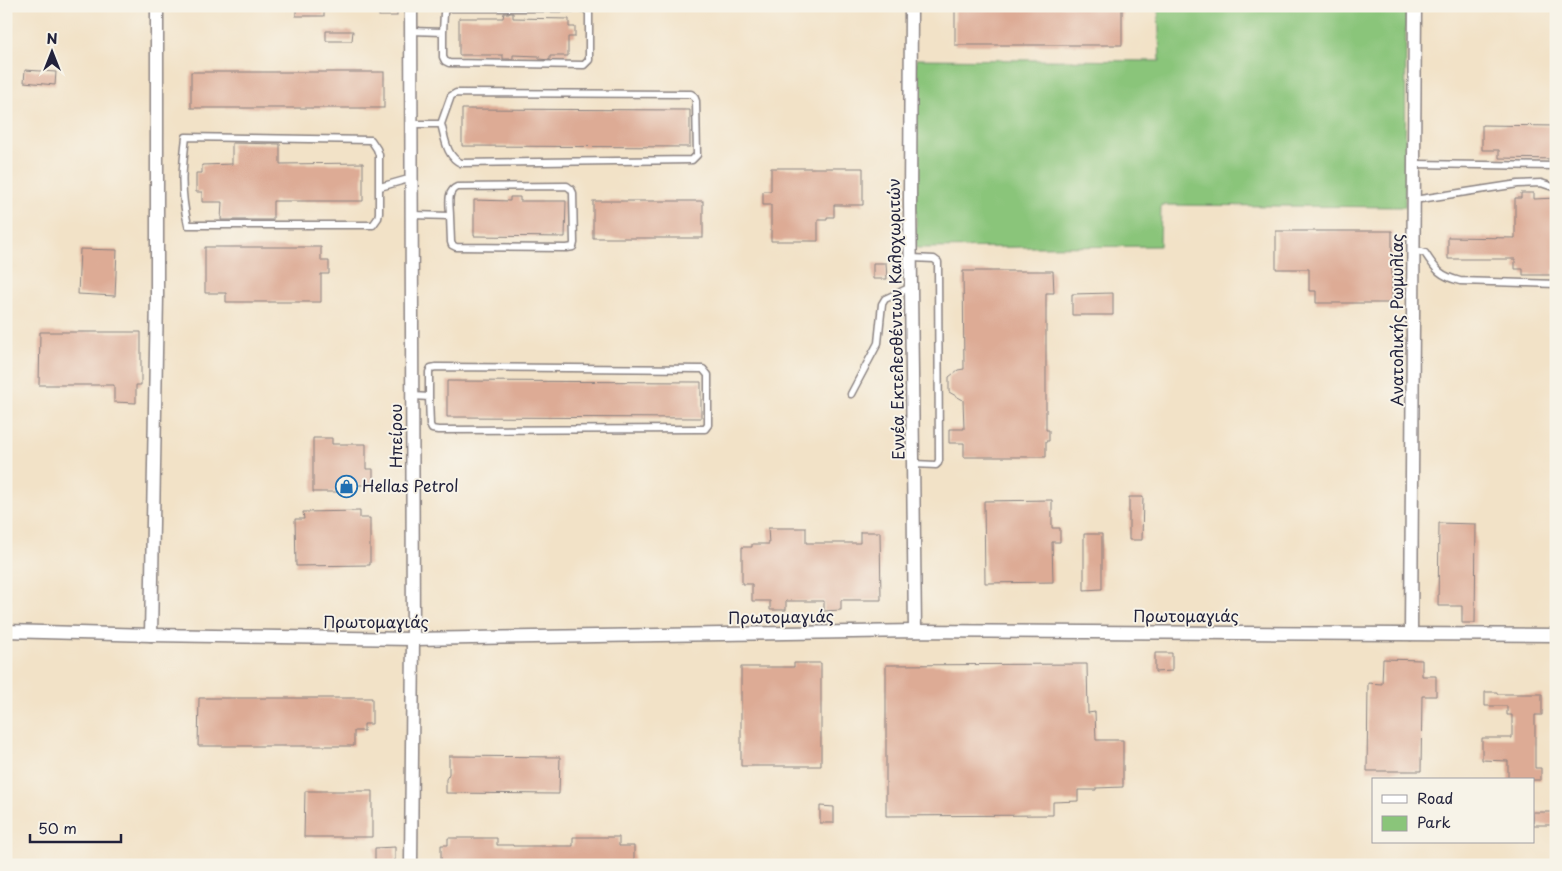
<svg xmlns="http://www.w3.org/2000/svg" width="1562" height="871" font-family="'Playpen Sans',sans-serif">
	<rect width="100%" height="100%" fill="#f7f3e8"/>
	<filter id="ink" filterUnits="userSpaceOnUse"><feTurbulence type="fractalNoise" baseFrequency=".02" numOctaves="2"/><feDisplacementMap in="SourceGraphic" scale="10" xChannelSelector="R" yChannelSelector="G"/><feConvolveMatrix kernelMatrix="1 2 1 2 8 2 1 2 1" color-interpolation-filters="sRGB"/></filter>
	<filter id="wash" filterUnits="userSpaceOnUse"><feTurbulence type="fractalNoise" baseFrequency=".0096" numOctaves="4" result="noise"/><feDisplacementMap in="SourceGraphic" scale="20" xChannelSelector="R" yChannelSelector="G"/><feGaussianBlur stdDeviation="1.12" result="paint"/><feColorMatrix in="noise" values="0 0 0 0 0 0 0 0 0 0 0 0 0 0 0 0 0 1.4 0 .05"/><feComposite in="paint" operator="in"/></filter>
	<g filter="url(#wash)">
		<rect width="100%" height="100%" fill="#f2e2c7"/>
		<polygon fill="#8ac57a" stroke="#56745a" points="1158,6 1406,6 1405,207 1161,205 1160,246 916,248 916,59 1160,61"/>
		<g id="blocks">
			<g fill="#ddab95">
				<rect x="296" y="6" width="28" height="10"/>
				<rect x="379" y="6" width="18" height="10"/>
				<rect x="955" y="6" width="167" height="39"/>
				<polygon points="504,13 513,13 513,18 569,19 569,27 575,27 575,37 568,37 568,56 550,56 550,60 539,59 539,56 513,55 513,59 503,59 503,55 459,55 459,18 503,18"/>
				<polygon points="326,31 353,31 352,41 326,41"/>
				<polygon points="25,70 56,72 55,85 24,82"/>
				<rect x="191" y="72" width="193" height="36"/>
				<polygon points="462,109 690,110 690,147 462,146"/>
				<polygon points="1482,125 1556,126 1556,159 1499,158 1499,150 1482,150"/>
				<polygon points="232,143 280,144 280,164 363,163 363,201 273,201 273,220 221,220 222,202 202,202 202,192 196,192 196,173 202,173 202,165 232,164"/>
				<polygon points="771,168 863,168 863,205 834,205 834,217 827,217 827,220 818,220 818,241 771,241 771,205 763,205 763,191 771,191"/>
				<polygon points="1521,193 1534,193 1534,199 1556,198 1556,270 1553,270 1553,275 1523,275 1523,269 1515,269 1515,259 1448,259 1448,237 1515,238 1515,198 1521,198"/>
				<polygon points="510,197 520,197 520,201 566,201 565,237 474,236 474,200 510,201"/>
				<rect x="593" y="201" width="110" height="37"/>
				<polygon points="1276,231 1392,231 1392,303 1316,303 1316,291 1309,291 1309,269 1276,269"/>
				<polygon points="205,247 321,247 321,261 329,261 329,274 321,274 321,302 226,302 226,293 205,293"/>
				<polygon points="80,249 117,250 115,296 78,294"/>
				<polygon points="873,263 886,263 887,279 873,279"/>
				<polygon points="963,271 1053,271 1054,293 1046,293 1046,430 1049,430 1049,441 1046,441 1046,457 964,457 964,443 949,443 949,429 964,429 963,400 949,392 949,377 958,370 964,369"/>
				<polygon points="1113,293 1113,315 1072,315 1072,294"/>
				<polygon points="40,332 141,332 141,385 136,385 136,403 114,402 114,385 39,385"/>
				<polygon points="447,381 701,382 701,418 447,417"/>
				<polygon points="313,438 332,438 332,444 366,444 366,469 373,469 373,485 342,485 342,492 313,492"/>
				<polygon points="1129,497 1143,497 1142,540 1129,540"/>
				<polygon points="1052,500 1052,528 1060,528 1060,542 1052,542 1053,582 985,583 984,501"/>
				<polygon points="360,511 360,518 370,518 370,565 296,566 295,519 304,519 303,512"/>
				<polygon points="1439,523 1476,524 1475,623 1462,623 1462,606 1438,606"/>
				<polygon points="768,528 806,528 806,543 860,543 860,532 880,532 881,600 841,600 841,610 824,611 824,601 786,601 786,610 770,610 770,601 752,601 752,584 742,584 742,547 752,547 752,544 769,544"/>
				<polygon points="1084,534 1102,534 1102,589 1084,590"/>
				<polygon points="1155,653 1172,653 1172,671 1155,672"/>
				<polygon points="1383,659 1422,660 1422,676 1436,676 1436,696 1422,696 1421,771 1367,771 1368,683 1382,684"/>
				<polygon points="794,663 821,663 821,766 741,766 741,667 794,667"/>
				<polygon points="1087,664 1088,713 1095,712 1096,740 1123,740 1123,787 1096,788 1096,790 1078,790 1078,801 1053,802 1053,815 886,816 886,665"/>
				<polygon points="1485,692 1497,692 1497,694 1542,694 1542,715 1535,715 1535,768 1541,768 1541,780 1508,780 1508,761 1482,760 1482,738 1512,738 1512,715 1507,715 1507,706 1485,706"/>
				<polygon points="199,698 372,698 372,724 364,724 364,731 354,731 354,746 198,746"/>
				<polygon points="449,756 560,757 559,794 446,793 446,779 449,774"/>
				<polygon points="305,791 372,791 372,837 304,837"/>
				<polygon points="820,806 834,807 834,823 820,823"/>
				<rect x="1533" y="812" width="23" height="13"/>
				<polygon points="573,837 619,837 619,846 634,846 634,865 441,865 441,845 448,845 448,838 497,838 497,845 513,845 513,846 573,846"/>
				<polygon points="395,847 395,865 375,865 375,848"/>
			</g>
		</g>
	</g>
	<g filter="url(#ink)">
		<use href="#blocks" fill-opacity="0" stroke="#8a8281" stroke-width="1"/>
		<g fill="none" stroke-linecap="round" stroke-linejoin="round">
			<defs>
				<g id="service">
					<polyline points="411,31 443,32 443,57 445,61 449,63 584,65 589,60 589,13 585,8 450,8 445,9 444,13 443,32"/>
					<path d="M413,124H441C445,137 446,157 461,163L692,160L697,155L696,101L694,96L691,94L456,93L451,96L441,124"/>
					<path d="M186,137L371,140L377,149L379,155V213L378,218L373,225H188C180,190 182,171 186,137Z"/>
					<polyline points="1415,164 1556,166"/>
					<polyline points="380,187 412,178"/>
					<polyline points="1414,200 1518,184 1541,183 1556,188"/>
					<path d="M412,215L450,216L451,242L452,245L456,247L567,248L573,247L574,243L573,193L571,189L567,186L457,187C446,191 450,206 450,216"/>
					<path d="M1414,250L1425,253C1436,270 1440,276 1460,281L1556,284"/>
					<polyline points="912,258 934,259 938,262 939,460 938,463 936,465 914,464"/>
					<polyline points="851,394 878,343 882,304 885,299 911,287"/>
					<polyline points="413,396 429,397 430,425 432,429 438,430 700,429 705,429 708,425 708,375 703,369 436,367 431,368 429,372 429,397"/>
				</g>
				<g id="minor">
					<polyline points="911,6 910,202 915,631"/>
					<polyline points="6,631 151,635 413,639 915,631 1556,635"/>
					<polyline points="1411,634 1415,6"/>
					<polyline points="151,635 157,296 157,6"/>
					<polyline points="411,865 413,639 411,6"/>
				</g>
			</defs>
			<use href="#service" stroke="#8a8281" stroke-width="9"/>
			<use href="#minor" stroke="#8a8281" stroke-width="15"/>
			<use href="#service" stroke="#fff" stroke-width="6"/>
			<use href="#minor" stroke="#fff" stroke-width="12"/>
		</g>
	</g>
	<defs>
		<symbol id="shop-ring" viewBox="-11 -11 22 22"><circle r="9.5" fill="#f7f3e8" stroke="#1f6fb2" stroke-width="1.5"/><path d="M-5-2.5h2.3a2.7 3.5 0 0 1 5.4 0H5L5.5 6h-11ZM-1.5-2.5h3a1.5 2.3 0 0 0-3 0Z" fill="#1f6fb2"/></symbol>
	</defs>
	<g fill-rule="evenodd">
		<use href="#shop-ring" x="334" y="474" width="25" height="25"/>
	</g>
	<g text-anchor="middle" stroke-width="4" stroke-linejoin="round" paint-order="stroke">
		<g font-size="16" fill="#22223b" stroke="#f7f3e8">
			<text transform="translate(896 319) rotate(-91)" y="6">Εννέα Εκτελεσθέντων Καλοχωριτών</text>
			<text transform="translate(1397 320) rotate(-90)" y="6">Ανατολικής Ρωμυλίας</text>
			<text transform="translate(396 436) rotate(-90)" y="6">Ηπείρου</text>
			<text x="1186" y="622">Πρωτομαγιάς</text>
			<text transform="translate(781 617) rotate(-1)" y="6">Πρωτομαγιάς</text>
			<text x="376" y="628">Πρωτομαγιάς</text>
		</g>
		<g font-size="16" fill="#22223b" stroke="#f7f3e8" text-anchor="start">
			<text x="362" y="492">Hellas Petrol</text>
		</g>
	</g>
	<rect width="1562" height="871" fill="none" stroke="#f7f3e8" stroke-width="25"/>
	<rect x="1372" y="778" width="162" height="65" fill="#f7f3e8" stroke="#a29fa3"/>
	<rect x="1382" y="795" width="25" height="8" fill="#ffffff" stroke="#a29fa3"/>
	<text x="1417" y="804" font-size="15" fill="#22223b">Road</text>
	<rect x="1382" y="816" width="25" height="15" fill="#8ac57a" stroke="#a29fa3"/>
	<text x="1417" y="828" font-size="15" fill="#22223b">Park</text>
	<g transform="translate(52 52)" stroke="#f7f3e8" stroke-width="4" paint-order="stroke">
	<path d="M0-4L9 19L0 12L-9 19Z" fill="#22223b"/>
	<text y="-8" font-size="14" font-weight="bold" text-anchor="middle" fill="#22223b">N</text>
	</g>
	<path d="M30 834v8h91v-8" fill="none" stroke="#22223b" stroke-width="2.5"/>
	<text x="38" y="834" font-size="15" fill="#22223b" stroke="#f7f3e8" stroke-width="4" paint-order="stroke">50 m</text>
</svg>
